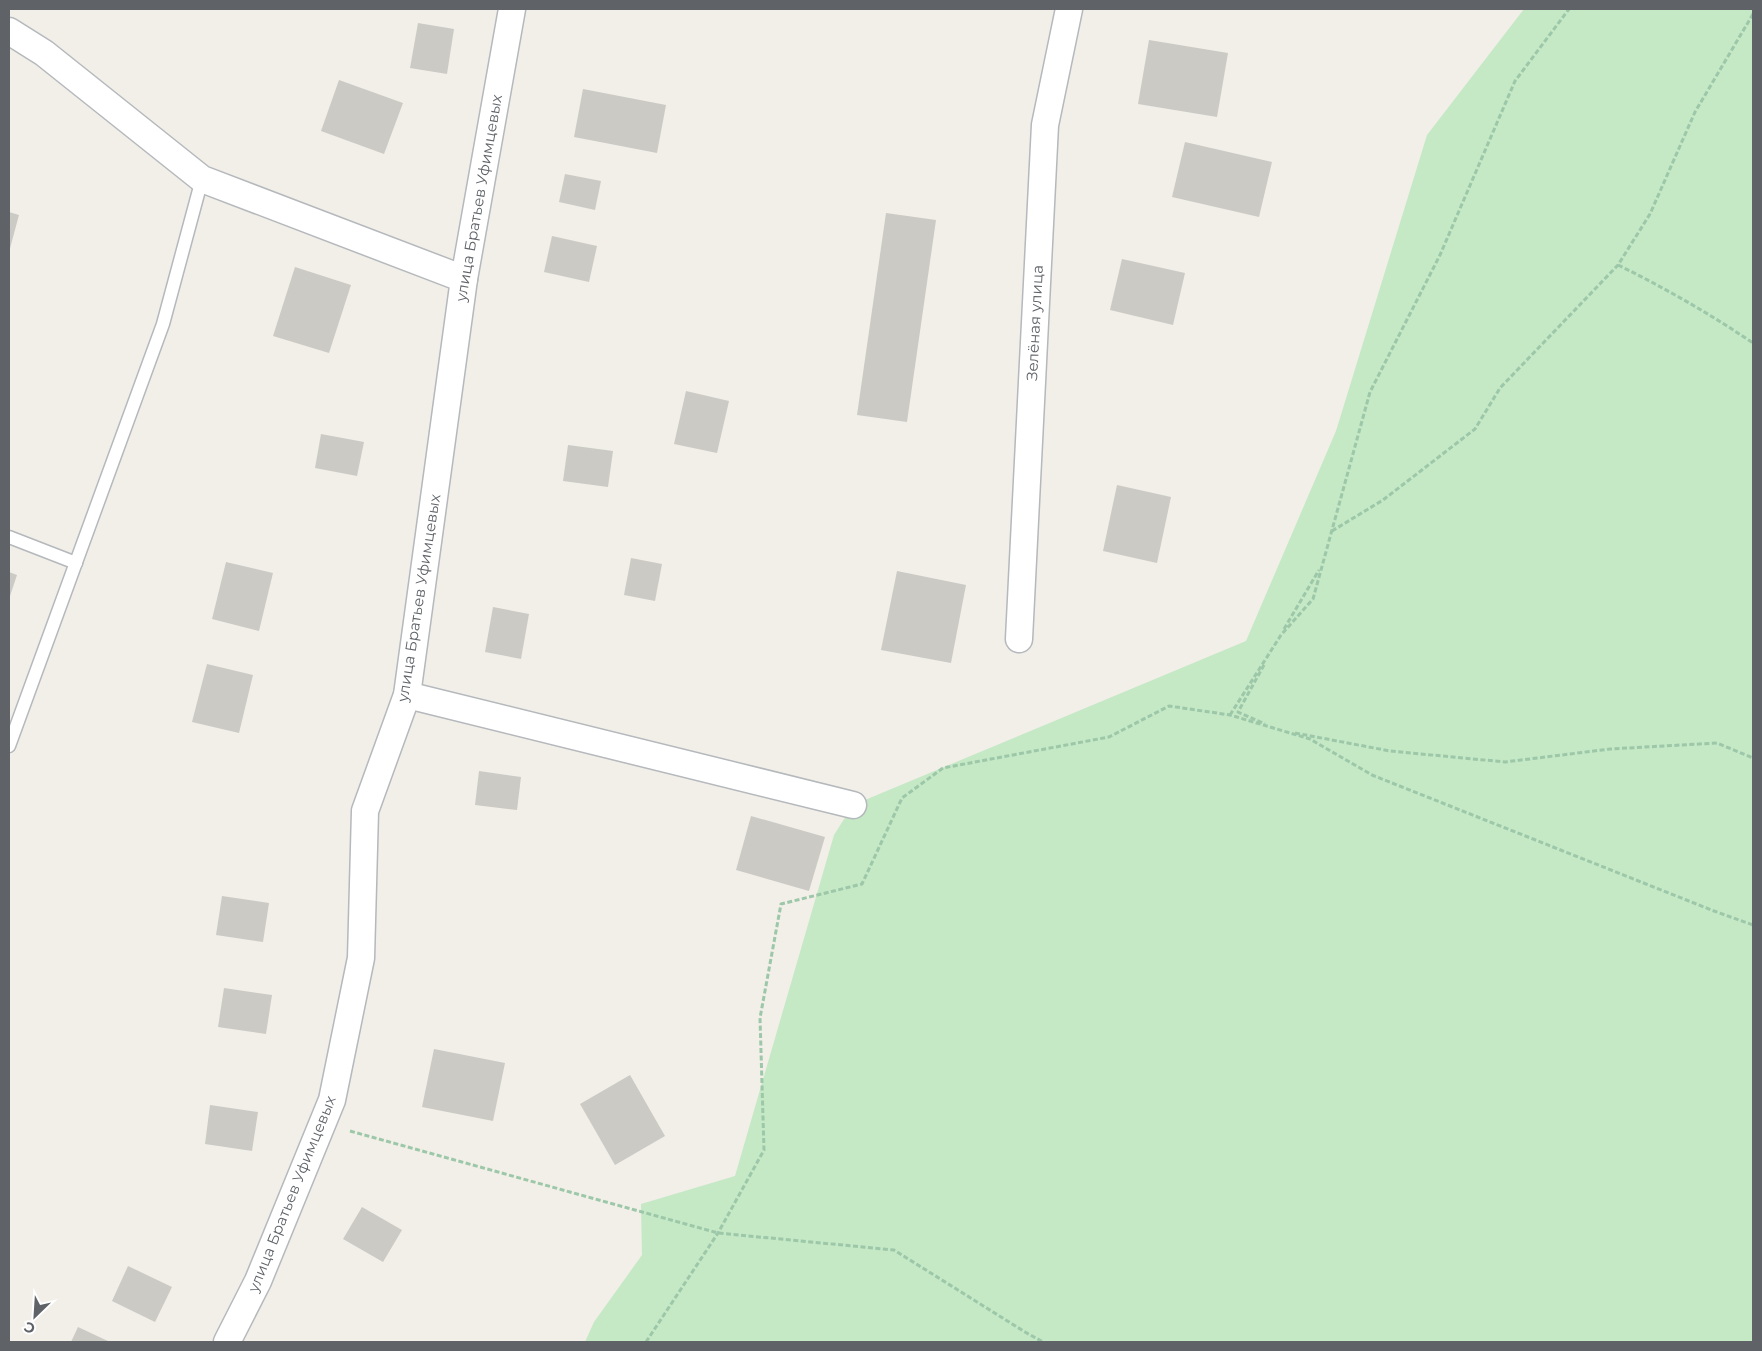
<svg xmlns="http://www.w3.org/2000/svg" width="1762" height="1351" font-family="Montserrat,sans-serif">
	<rect width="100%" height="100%" fill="#f1efe8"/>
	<polygon fill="#c5e8c5" points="1524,9 1753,9 1753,1342 585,1342 594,1322 642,1255 641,1204 735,1176 834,835 853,805 1246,641 1336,431 1427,135"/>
	<g fill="#cccac5">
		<polygon points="418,23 454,29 447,74 410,68"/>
		<polygon points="1149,40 1228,53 1217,117 1138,104"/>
		<polygon points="339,80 403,103 384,154 321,131"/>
		<polygon points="583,89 666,105 657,153 574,137"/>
		<polygon points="1185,142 1272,162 1259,217 1172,197"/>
		<polygon points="565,174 601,181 595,210 559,202"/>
		<polygon points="9,212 19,215 9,252"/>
		<polygon points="886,213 936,220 907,422 857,415"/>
		<polygon points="552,236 597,246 589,282 544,272"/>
		<polygon points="1122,259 1185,273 1173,325 1110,310"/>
		<polygon points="295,267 351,285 329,353 273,336"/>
		<polygon points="686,391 729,401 717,453 674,444"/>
		<polygon points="321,434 364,442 357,476 315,468"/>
		<polygon points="568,445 613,451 608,487 563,481"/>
		<polygon points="1117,485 1171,497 1157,563 1103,551"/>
		<polygon points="631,558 662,564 655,601 624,595"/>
		<polygon points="226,562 273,573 259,631 212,619"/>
		<polygon points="897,571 966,585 951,663 881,650"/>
		<polygon points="9,572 17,575 9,599"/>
		<polygon points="493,607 529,614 521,659 485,652"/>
		<polygon points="207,664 253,675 239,733 192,722"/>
		<polygon points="479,771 521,777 517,810 475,805"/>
		<polygon points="751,816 825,837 809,891 736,870"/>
		<polygon points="222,896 269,903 263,942 216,935"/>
		<polygon points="224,988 272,995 266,1034 218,1027"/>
		<polygon points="434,1049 505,1063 493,1121 422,1107"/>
		<polygon points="630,1075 665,1136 615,1165 580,1104"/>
		<polygon points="210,1105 258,1112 252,1151 205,1144"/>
		<polygon points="362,1207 402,1230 383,1262 343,1239"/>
		<polygon points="128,1266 172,1287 155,1322 112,1301"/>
		<polygon points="78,1327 110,1342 71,1342"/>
	</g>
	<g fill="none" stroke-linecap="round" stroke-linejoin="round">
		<defs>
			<g id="lane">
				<polyline points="9,537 76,563"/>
				<polyline points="9,746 163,324 202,179"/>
			</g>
			<g id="street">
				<polyline points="9,31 44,53 202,179 464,279"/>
				<polyline points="1019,639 1045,125 1069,9"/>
				<polyline points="407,695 853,805"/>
				<polyline points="227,1342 258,1281 332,1100 361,958 365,811 407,695 464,279 512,9"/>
			</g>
		</defs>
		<use href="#lane" stroke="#b5b8bc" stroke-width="15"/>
		<use href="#street" stroke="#b5b8bc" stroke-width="29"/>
		<g stroke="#9cc7a9" stroke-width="3" stroke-dasharray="5 2.5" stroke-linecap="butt">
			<path d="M1618,265C1665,288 1710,314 1753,343"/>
			<polyline points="1332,531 1383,500 1475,429 1500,388 1618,265 1650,214 1695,112 1753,14"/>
			<polyline points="1284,629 1319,570"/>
			<polyline points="1264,665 1238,712 1265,724"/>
			<polyline points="1230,715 1281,635 1313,599 1370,392 1440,255 1515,81 1569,9"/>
			<polyline points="1295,733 1390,751 1505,762 1610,749 1717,743 1753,758"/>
			<polyline points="350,1131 718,1233 894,1250 1025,1332 1043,1342"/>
			<polyline points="646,1342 718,1233 764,1150 760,1018 781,904 862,884 902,798 943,768 1109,737 1169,706 1230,715 1310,739 1372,775 1714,911 1753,925"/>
		</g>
		<use href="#lane" stroke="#fff" stroke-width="12"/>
		<use href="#street" stroke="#fff" stroke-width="26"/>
	</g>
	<g text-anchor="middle" stroke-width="5" stroke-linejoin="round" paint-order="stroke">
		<g font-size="15" fill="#5f6368" stroke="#fff">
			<text transform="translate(479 198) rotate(-80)" y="5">улица Братьев Уфимцевых</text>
			<text transform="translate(1035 323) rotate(-87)" y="5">Зелёная улица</text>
			<text transform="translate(419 598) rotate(-81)" y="5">улица Братьев Уфимцевых</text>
			<text transform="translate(292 1194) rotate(-68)" y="5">улица Братьев Уфимцевых</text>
		</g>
	</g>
	<rect width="1762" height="1351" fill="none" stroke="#5f6368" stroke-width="20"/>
	<g transform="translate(35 1316) rotate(205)" stroke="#ffffff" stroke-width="4" paint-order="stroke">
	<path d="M0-4L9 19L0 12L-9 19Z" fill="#5f6368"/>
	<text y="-8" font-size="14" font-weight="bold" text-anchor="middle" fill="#5f6368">С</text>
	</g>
</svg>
